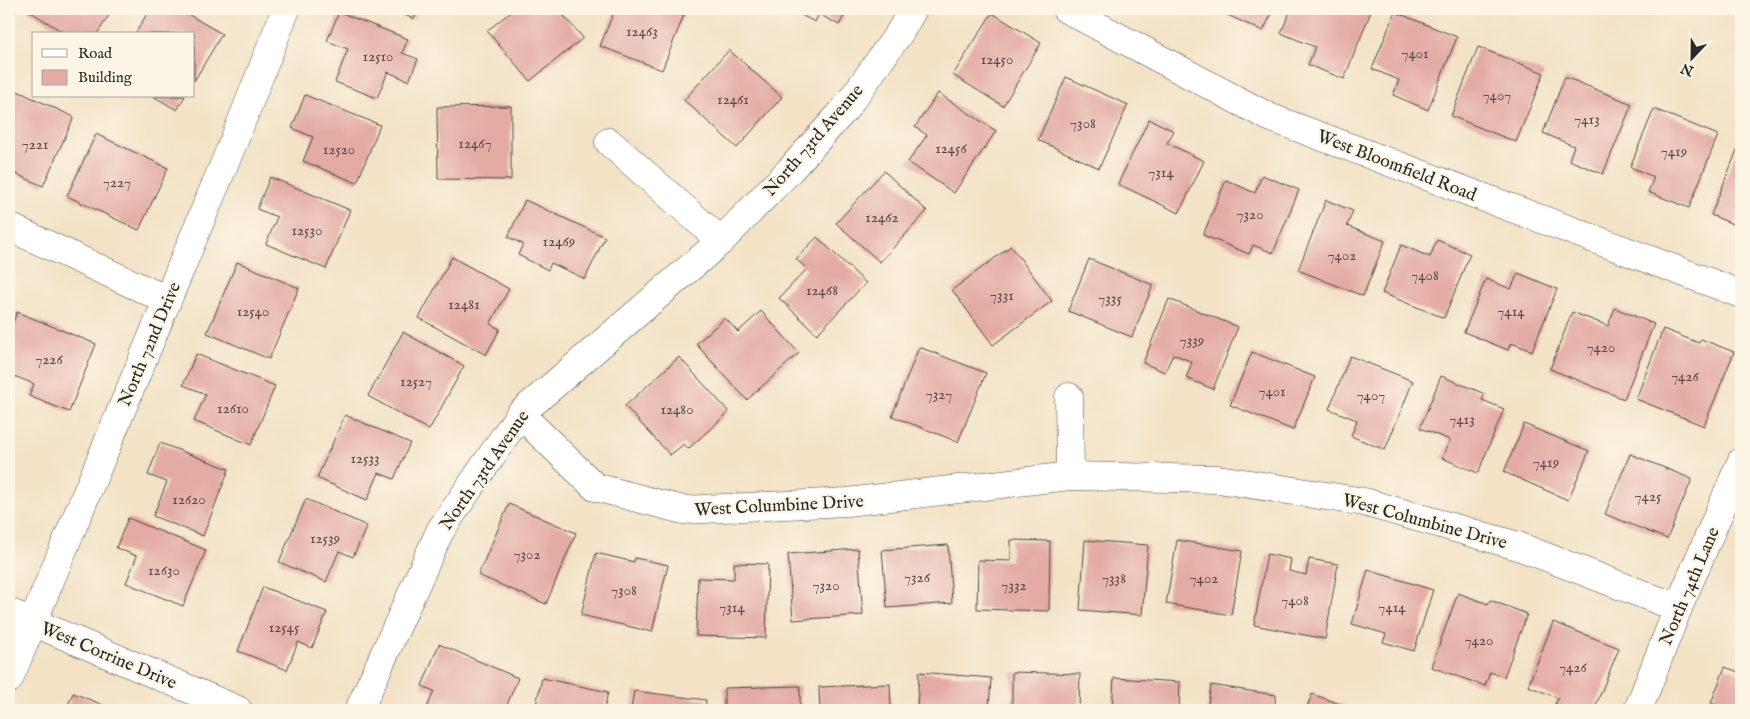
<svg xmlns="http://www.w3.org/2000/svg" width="1750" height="719" font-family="'IM FELL English',serif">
	<rect width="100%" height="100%" fill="#fcf5e5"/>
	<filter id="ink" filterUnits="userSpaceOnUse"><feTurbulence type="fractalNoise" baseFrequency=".02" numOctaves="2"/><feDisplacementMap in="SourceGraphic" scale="10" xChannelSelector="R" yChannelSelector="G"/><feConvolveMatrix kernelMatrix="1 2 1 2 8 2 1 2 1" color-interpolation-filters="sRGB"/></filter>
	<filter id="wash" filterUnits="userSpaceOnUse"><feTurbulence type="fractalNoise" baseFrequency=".0096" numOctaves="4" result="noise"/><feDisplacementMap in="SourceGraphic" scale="20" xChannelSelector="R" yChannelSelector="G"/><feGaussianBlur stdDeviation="1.12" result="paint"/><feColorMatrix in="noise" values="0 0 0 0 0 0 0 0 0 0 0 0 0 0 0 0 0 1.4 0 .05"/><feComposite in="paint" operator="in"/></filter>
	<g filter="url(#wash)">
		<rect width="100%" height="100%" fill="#f3e2c6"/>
		<g id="blocks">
			<g fill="#e3aba4">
				<polygon points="26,9 113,9 97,34 66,34"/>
				<polygon points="150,9 179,9 222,34 194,81 194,34 135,34"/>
				<polygon points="389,9 418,9 414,19"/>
				<polygon points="514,9 558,9 583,38 530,81 487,31"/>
				<polygon points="615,9 667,9 684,15 662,70 600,46"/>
				<polygon points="789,9 848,9 839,25 819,14 815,22"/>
				<polygon points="1214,9 1274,9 1263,31"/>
				<polygon points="1291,9 1372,9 1344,79 1308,65 1315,47 1281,33"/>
				<polygon points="339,12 408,39 402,53 418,59 409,81 388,72 377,98 335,82 348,49 327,41"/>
				<polygon points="1395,12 1457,37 1428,110 1393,95 1399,80 1372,69"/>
				<polygon points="992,13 1041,43 1003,106 953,75"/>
				<polygon points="1478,47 1544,73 1516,142 1451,116"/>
				<polygon points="729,50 782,97 737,148 684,100"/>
				<polygon points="1066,77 1128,105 1099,168 1038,140"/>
				<polygon points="1565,77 1632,104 1603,174 1569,160 1574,146 1543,133"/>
				<polygon points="13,89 74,117 43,186 9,171 9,97"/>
				<polygon points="938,93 996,131 954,193 908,162 927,135 915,127"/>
				<polygon points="305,95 380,125 357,183 303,161 313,137 292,128"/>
				<polygon points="153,96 185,96 177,110"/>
				<polygon points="511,106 511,180 438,179 437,107"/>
				<polygon points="1654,109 1718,135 1689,208 1648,192 1654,177 1630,167"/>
				<polygon points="1149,119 1174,131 1167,143 1204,161 1179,213 1118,184"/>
				<polygon points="96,134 168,168 139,230 67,196"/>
				<polygon points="1741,140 1741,216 1739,215 1735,225 1711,215"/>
				<polygon points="884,171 927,211 880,262 836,223"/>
				<polygon points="1262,175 1299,190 1273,253 1253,245 1249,254 1203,235 1226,180 1255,193"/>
				<polygon points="270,177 350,210 326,269 266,244 277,217 257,209"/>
				<polygon points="525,200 605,237 585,279 551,263 548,270 518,255 523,244 508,237"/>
				<polygon points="1326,200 1353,211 1347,226 1385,241 1363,296 1298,270"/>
				<polygon points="817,237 866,283 817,334 779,298 807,269 796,259"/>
				<polygon points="1437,240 1470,254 1444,318 1382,293 1401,245 1430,257"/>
				<polygon points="1011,246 1052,301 993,345 952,290"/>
				<polygon points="452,257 509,289 490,324 500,329 486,355 419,318"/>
				<polygon points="1089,259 1153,285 1132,337 1068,311"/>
				<polygon points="237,262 299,288 269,359 207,333"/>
				<polygon points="1518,273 1557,289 1532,351 1511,343 1508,350 1464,332 1486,279 1511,289"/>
				<polygon points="1169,299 1238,327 1213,389 1186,378 1192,362 1173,354 1165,372 1143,363"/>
				<polygon points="1615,308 1654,324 1624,399 1550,369 1572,312 1608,326"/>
				<polygon points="761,311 799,353 747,400 696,344 725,318 738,332"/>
				<polygon points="17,312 96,344 69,412 29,396 34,384 9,374 9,333"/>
				<polygon points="1663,329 1699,343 1701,339 1734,352 1704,426 1636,399"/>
				<polygon points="403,332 464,366 429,430 368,396"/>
				<polygon points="919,347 986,373 958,442 892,416"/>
				<polygon points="1252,352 1315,377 1293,430 1230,405"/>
				<polygon points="196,354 275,386 251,445 194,421 206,394 183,385"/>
				<polygon points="1350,356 1413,381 1385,450 1351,436 1357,420 1329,409"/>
				<polygon points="679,357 729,412 688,449 684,444 670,455 625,406"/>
				<polygon points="1441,376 1485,394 1482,400 1504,409 1478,473 1442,458 1450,440 1420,428"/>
				<polygon points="345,415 410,443 394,479 379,473 367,500 317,478"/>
				<polygon points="1524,424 1589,451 1568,500 1504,472"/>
				<polygon points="160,443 229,469 203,536 153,516 167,482 148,475"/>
				<polygon points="1630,454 1692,479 1667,539 1605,514"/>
				<polygon points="306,499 367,526 353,557 339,551 326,582 279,562"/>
				<polygon points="509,504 576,533 546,604 478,575"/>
				<polygon points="128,518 206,550 183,606 126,583 137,556 116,548"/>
				<polygon points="1011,540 1050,541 1049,611 977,609 978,560 1011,561"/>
				<polygon points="1085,540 1148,545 1142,615 1080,610"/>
				<polygon points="1177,540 1242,551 1231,615 1166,604"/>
				<polygon points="948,545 952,603 887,608 882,550"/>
				<polygon points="858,549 863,615 793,620 788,554"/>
				<polygon points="596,553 634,562 635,558 668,565 652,632 581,615"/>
				<polygon points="1267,554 1291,559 1289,571 1306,575 1309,559 1338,564 1325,639 1254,625"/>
				<polygon points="734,563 768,564 766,638 696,636 698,578 734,579"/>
				<polygon points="1368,570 1433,590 1414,651 1383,642 1386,634 1352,624"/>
				<polygon points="263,587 327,612 312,648 298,642 287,670 238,651"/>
				<polygon points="1458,593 1488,604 1490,600 1527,614 1504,677 1490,672 1485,686 1431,667"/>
				<polygon points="1553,622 1619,648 1594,710 1557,710 1553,709 1558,698 1528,686"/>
				<polygon points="439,644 518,678 505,710 426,710 434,691 422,686"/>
				<polygon points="1725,667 1741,673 1741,710 1727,710 1711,703"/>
				<polygon points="919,672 991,678 989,710 917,710"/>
				<polygon points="1012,672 1080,674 1079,710 1012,710"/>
				<polygon points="542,678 608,692 604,710 535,710"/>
				<polygon points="1114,678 1180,682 1179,710 1112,710"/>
				<polygon points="890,684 891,710 820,710 819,687"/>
				<polygon points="1211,685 1276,695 1274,710 1207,710"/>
				<polygon points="800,686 800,710 724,710 724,688"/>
				<polygon points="634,691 706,700 705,710 631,710"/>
				<polygon points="73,693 116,710 66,710"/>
				<polygon points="1312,694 1357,710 1306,710"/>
			</g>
		</g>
	</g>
	<g filter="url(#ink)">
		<use href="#blocks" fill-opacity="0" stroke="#494642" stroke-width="1"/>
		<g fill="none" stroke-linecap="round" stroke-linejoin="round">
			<defs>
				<g id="minor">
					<polyline points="1066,9 1269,117 1741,294"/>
					<polyline points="609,142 721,241"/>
					<polyline points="9,227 167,300"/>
					<polyline points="1069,397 1070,476"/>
					<polyline points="520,414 595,487 683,510 847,502 1070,476 1218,479 1364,502 1518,546 1678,608"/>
					<polyline points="9,612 238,710"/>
					<polyline points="9,679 233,143 286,9"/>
					<polyline points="359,710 440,531 520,414 721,241 790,170 845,109 900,32 913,9"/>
					<polyline points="1638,710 1678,608 1741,462"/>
				</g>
			</defs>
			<use href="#minor" stroke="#494642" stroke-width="29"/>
			<use href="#minor" stroke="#fff" stroke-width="28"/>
		</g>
	</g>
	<g text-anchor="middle" stroke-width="4.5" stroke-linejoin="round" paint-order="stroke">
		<g font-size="15" fill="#594b49">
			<text x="642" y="36">12463</text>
			<text x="1415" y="58">7401</text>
			<text x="378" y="61">12510</text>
			<text x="997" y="64">12450</text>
			<text x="1497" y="100">7407</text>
			<text x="733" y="104">12461</text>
			<text x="1587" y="124">7413</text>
			<text x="1083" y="128">7308</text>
			<text x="475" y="148">12467</text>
			<text x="35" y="149">7221</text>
			<text x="951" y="153">12456</text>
			<text x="339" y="154">12520</text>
			<text x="1674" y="156">7419</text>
			<text x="1161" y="177">7314</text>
			<text x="117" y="187">7227</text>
			<text x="1250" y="219">7320</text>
			<text x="882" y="222">12462</text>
			<text x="307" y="235">12530</text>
			<text x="559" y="246">12469</text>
			<text x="1342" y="260">7402</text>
			<text x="1425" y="280">7408</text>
			<text x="822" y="295">12468</text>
			<text x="1002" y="300">7331</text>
			<text x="1110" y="303">7335</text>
			<text x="464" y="309">12481</text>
			<text x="253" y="316">12540</text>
			<text x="1511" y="316">7414</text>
			<text x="1192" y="345">7339</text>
			<text x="1601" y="352">7420</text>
			<text x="49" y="364">7226</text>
			<text x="1685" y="381">7426</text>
			<text x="416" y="386">12527</text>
			<text x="1272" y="396">7401</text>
			<text x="939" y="399">7327</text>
			<text x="1371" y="400">7407</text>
			<text x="233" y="413">12610</text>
			<text x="677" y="414">12480</text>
			<text x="1462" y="424">7413</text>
			<text x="365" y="463">12533</text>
			<text x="1546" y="467">7419</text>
			<text x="1648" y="501">7425</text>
			<text x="189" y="504">12620</text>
			<text x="325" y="543">12539</text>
			<text x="527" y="559">7302</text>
			<text x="164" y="575">12630</text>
			<text x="917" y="582">7326</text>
			<text x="1114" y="583">7338</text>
			<text x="1204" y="583">7402</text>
			<text x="826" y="590">7320</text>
			<text x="1014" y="590">7332</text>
			<text x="624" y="595">7308</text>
			<text x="1295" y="605">7408</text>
			<text x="732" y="612">7314</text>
			<text x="1392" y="612">7414</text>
			<text x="284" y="632">12545</text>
			<text x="1479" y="645">7420</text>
			<text x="1573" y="672">7426</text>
		</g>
		<g font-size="18" fill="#2b2b2b" stroke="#fcf5e5">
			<text transform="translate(813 140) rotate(-49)" y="6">North 73rd Avenue</text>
			<text transform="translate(1397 165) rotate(21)" y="6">West Bloomfield Road</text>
			<text transform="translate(149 344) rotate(-67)" y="6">North 72nd Drive</text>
			<text transform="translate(484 470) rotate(-55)" y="6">North 73rd Avenue</text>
			<text transform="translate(779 505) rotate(-3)" y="6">West Columbine Drive</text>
			<text transform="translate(1425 521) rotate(15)" y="6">West Columbine Drive</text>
			<text transform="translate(1689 586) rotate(-67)" y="6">North 74th Lane</text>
			<text transform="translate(109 655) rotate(23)" y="6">West Corrine Drive</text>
		</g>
	</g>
	<rect width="1750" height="719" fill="none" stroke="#fcf5e5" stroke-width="30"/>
	<rect x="32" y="32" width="162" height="65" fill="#fcf5e5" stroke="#a8a49b"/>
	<rect x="42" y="49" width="25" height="8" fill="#ffffff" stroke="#a8a49b"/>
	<text x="78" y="58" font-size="15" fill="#2b2b2b">Road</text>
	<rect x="42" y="70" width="25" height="15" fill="#e3aba4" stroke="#a8a49b"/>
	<text x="78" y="82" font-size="15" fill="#2b2b2b">Building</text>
	<g transform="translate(1692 58) rotate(202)" stroke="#fcf5e5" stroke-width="4" paint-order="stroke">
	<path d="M0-4L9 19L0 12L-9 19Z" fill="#2b2b2b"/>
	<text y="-8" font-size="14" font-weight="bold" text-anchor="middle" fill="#2b2b2b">N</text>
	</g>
</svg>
